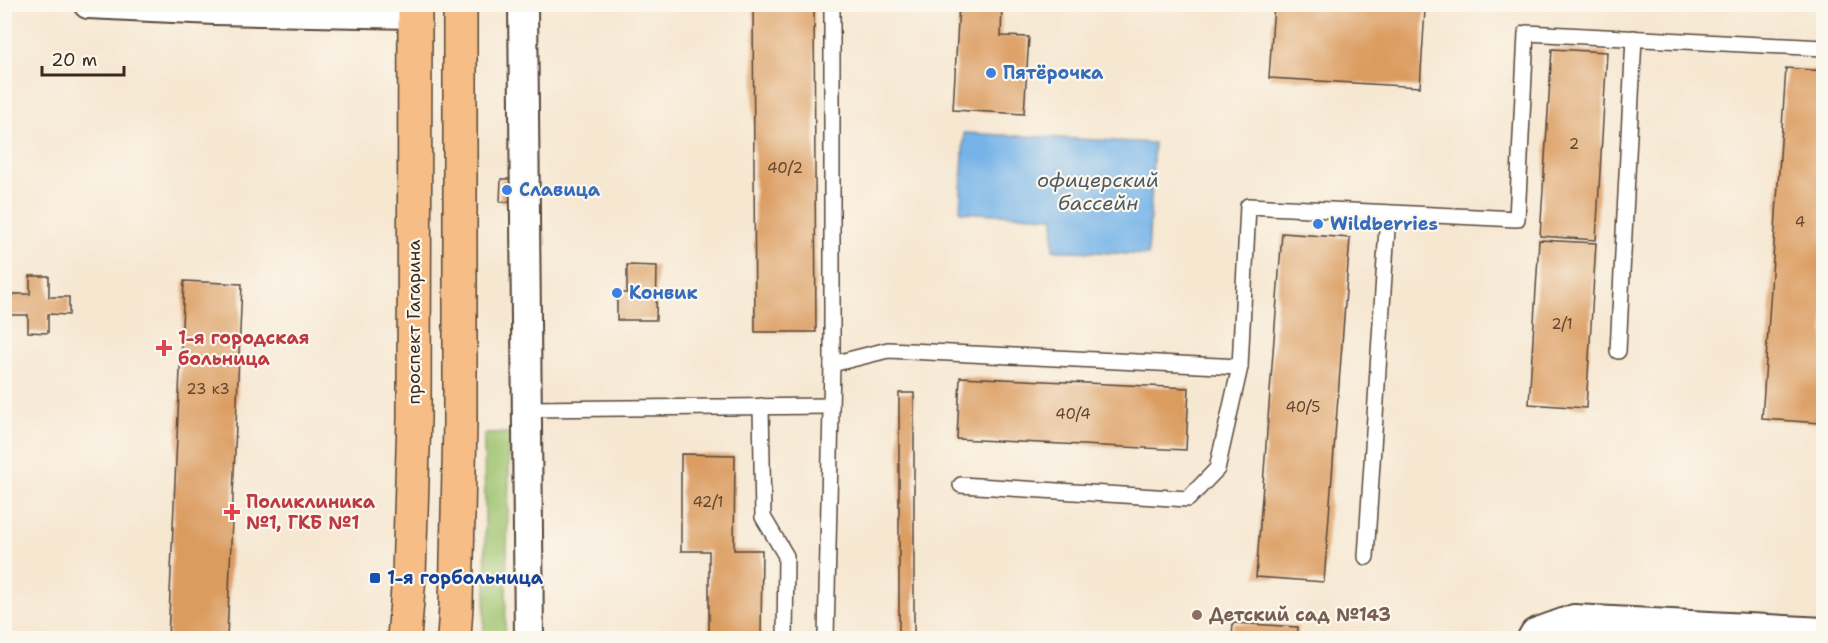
<svg xmlns="http://www.w3.org/2000/svg" width="1828" height="643" font-family="'Shantell Sans',sans-serif">
	<rect width="100%" height="100%" fill="#fbf7ec"/>
	<filter id="ink" filterUnits="userSpaceOnUse"><feTurbulence type="fractalNoise" baseFrequency=".0167" numOctaves="2"/><feDisplacementMap in="SourceGraphic" scale="12" xChannelSelector="R" yChannelSelector="G"/><feConvolveMatrix kernelMatrix="1 2 1 2 8 2 1 2 1" color-interpolation-filters="sRGB"/></filter>
	<filter id="wash" filterUnits="userSpaceOnUse"><feTurbulence type="fractalNoise" baseFrequency=".008" numOctaves="4" result="noise"/><feDisplacementMap in="SourceGraphic" scale="24" xChannelSelector="R" yChannelSelector="G"/><feGaussianBlur stdDeviation="1.35" result="paint"/><feColorMatrix in="noise" values="0 0 0 0 0 0 0 0 0 0 0 0 0 0 0 0 0 1.4 0 .05"/><feComposite in="paint" operator="in"/></filter>
	<g filter="url(#wash)">
		<rect width="100%" height="100%" fill="#f6e7d1"/>
		<polygon fill="#9ec36e" stroke="#6c7646" stroke-width="1.5" points="510,433 505,638 483,638 486,589 484,434"/>
		<polygon fill="#75b3e8" stroke="#586e83" stroke-width="1.5" points="964,133 1154,143 1148,255 1053,250 1054,217 960,212"/>
		<g id="blocks">
			<g fill="#db9c60">
				<polygon points="753,4 814,4 816,332 755,332"/>
				<polygon points="959,4 1002,4 1001,36 1029,37 1024,114 953,110"/>
				<polygon points="1274,4 1334,4 1425,10 1420,87 1269,78"/>
				<polygon points="1552,49 1607,52 1596,240 1540,236"/>
				<polygon points="1786,68 1824,71 1824,373 1820,423 1762,419"/>
				<polygon points="501,179 513,179 512,202 500,202"/>
				<polygon points="1282,233 1350,238 1324,582 1256,577"/>
				<polygon points="1539,240 1596,243 1586,408 1529,404"/>
				<polygon points="627,265 657,266 656,320 617,320 617,293 627,293"/>
				<polygon points="30,276 49,276 49,297 69,297 69,315 48,314 48,333 28,332 28,315 9,315 9,294 30,294"/>
				<polygon points="184,281 242,284 227,638 168,638"/>
				<polygon points="960,377 1189,388 1186,450 957,439"/>
				<rect x="899" y="393" width="15" height="242"/>
				<polygon points="681,454 735,455 734,550 762,550 761,638 709,638 709,551 681,551"/>
				<polygon points="1233,623 1298,627 1297,638 1232,638"/>
			</g>
		</g>
	</g>
	<g filter="url(#ink)">
		<use href="#blocks" fill-opacity="0" stroke="#574639" stroke-width="1.5"/>
		<g fill="none" stroke-linecap="round" stroke-linejoin="round">
			<defs>
				<g id="service">
					<polyline points="1618,351 1634,38"/>
					<polyline points="832,364 888,350 1240,367 1248,206 1517,219 1526,33 1824,48"/>
					<polyline points="761,406 763,517 786,556 785,638"/>
					<polyline points="527,409 831,406"/>
					<polyline points="961,485 1188,499 1217,469 1240,367"/>
					<polyline points="1366,557 1388,213"/>
					<polyline points="826,638 832,364 832,4"/>
				</g>
				<g id="minor">
					<polyline points="88,4 215,10 415,14"/>
					<polyline points="523,4 529,638"/>
					<polyline points="1532,638 1535,633 1574,619 1824,632"/>
				</g>
				<g id="primary">
					<polyline points="404,638 409,576 414,418 415,4"/>
					<polyline points="454,638 456,606 460,423 460,4"/>
				</g>
			</defs>
			<use href="#service" stroke="#574639" stroke-width="18"/>
			<use href="#minor" stroke="#574639" stroke-width="32"/>
			<use href="#primary" stroke="#574639" stroke-width="36"/>
			<use href="#service" stroke="#fff" stroke-width="15"/>
			<use href="#minor" stroke="#fff" stroke-width="28"/>
			<use href="#primary" stroke="#f6be86" stroke-width="33"/>
		</g>
	</g>
	<g fill="#3f7fe0" stroke="#fbf7ec" stroke-width="2">
		<circle cx="991" cy="73" r="6"/>
		<circle cx="507" cy="190" r="6"/>
		<circle cx="1318" cy="224" r="6"/>
		<circle cx="617" cy="293" r="6"/>
	</g>
	<g fill="#e0444e" stroke="#fbf7ec" stroke-width="2">
		<path d="M161 339h6v6h6v6h-6v6h-6v-6h-6v-6h6z"/>
		<path d="M229 503h6v6h6v6h-6v6h-6v-6h-6v-6h6z"/>
	</g>
	<rect fill="#1a4fb4" stroke="#fbf7ec" stroke-width="2" x="369" y="572" width="12" height="12" rx="3"/>
	<circle fill="#8d6e63" stroke="#fbf7ec" stroke-width="2" cx="1197" cy="615" r="6"/>
	<g text-anchor="middle" stroke-width="4.5" stroke-linejoin="round" paint-order="stroke">
		<g font-size="15" fill="#63462e">
			<text x="1574" y="149">2</text>
			<text x="785" y="173">40/2</text>
			<text x="1800" y="227">4</text>
			<text x="1562" y="329">2/1</text>
			<text x="208" y="394">23 к3</text>
			<text x="1303" y="412">40/5</text>
			<text x="1073" y="419">40/4</text>
			<text x="708" y="507">42/1</text>
		</g>
		<g font-size="18" font-weight="bold" fill="#366cbe" stroke="#fbf7ec" text-anchor="start">
			<text x="1003" y="79">Пятёрочка</text>
			<text x="519" y="196">Славица</text>
			<text x="1330" y="230">Wildberries</text>
			<text x="629" y="299">Конвик</text>
		</g>
		<g font-size="18" fill="#3b2a1e" stroke="#fbf7ec">
			<text transform="translate(414 322) rotate(-90)" y="6">проспект Гагарина</text>
		</g>
		<g font-size="18" font-weight="bold" fill="#be3a42" stroke="#fbf7ec" text-anchor="start">
			<text x="178" y="344">1-я городская<tspan x="178" dy="21">больница</tspan></text>
			<text x="246" y="508">Поликлиника<tspan x="246" dy="21">№1, ГКБ №1</tspan></text>
		</g>
		<g font-size="18" font-weight="bold" fill="#164399" stroke="#fbf7ec" text-anchor="start">
			<text x="387" y="584">1-я горбольница</text>
		</g>
		<g font-size="18" font-weight="bold" fill="#785e54" stroke="#fbf7ec" text-anchor="start">
			<text x="1209" y="621">Детский сад №143</text>
		</g>
		<g font-size="20" font-style="italic" fill="#4f5a65" stroke="#fbf7ec">
			<text x="1098" y="187">офицерский<tspan x="1098" dy="23">бассейн</tspan></text>
		</g>
	</g>
	<rect width="1828" height="643" fill="none" stroke="#fbf7ec" stroke-width="24"/>
	<path d="M42 66v9h82v-9" fill="none" stroke="#3b2a1e" stroke-width="3"/>
	<text x="51" y="66" font-size="18" fill="#3b2a1e" stroke="#fbf7ec" stroke-width="4.5" paint-order="stroke">20 m</text>
</svg>
